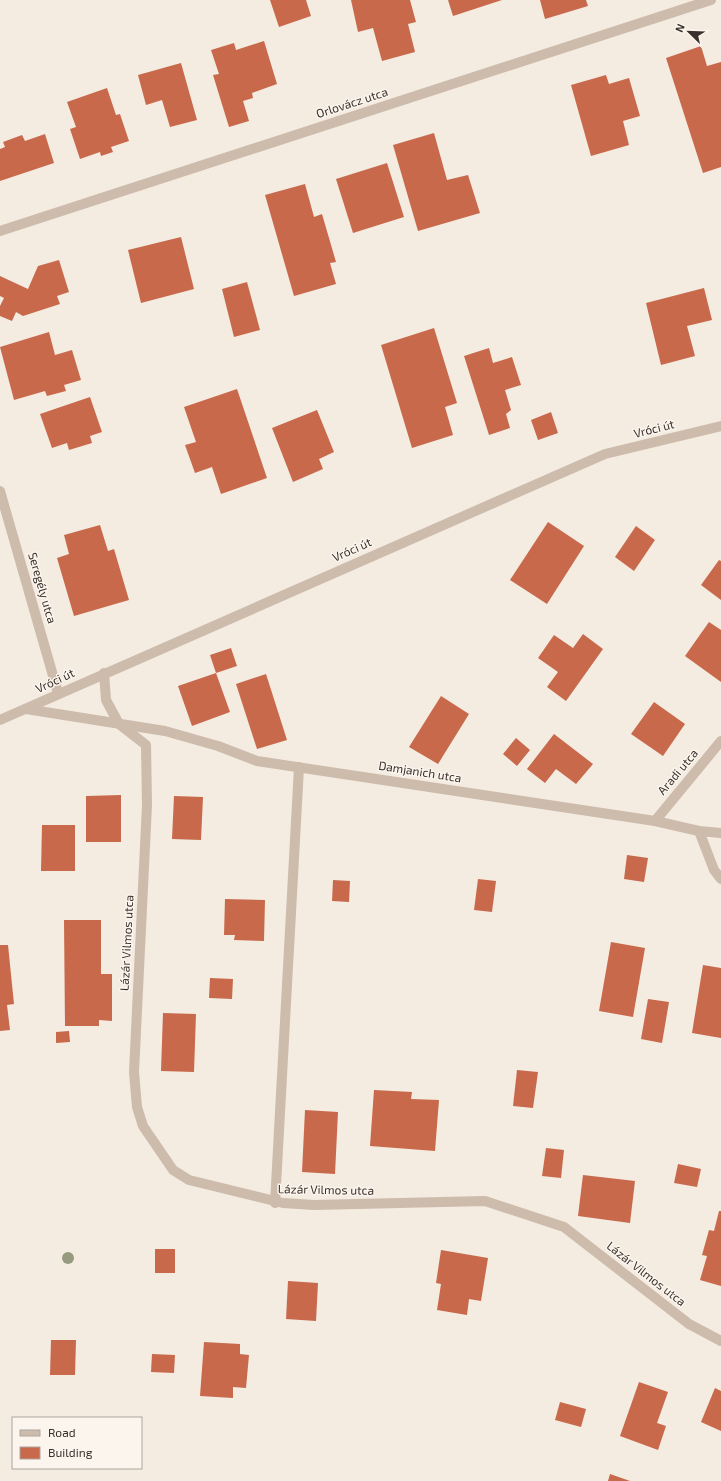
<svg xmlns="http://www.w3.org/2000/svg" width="721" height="1481" font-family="'Exo 2',sans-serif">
	<rect width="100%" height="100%" fill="#f4ebe1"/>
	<g fill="#c8694b">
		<polygon points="270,0 306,0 311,16 279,27"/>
		<polygon points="351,0 410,0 416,22 408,24 415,52 382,61 373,28 358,32"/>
		<polygon points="448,0 502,0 453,16"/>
		<polygon points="540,0 586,0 588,6 545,19"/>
		<polygon points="264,41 277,84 252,93 253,98 243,101 249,121 229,127 213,75 219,74 211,50 234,43 236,50"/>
		<polygon points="701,46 707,66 721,62 721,167 703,173 666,58"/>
		<polygon points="181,63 197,120 170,127 162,100 146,105 138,75"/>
		<polygon points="606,75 609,84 629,78 640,116 623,121 629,145 591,156 571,85"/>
		<polygon points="107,88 116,115 120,114 129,141 111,147 113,152 101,156 100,152 80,159 70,129 76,127 67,102"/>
		<polygon points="434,133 447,180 468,175 480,213 418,231 393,145"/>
		<polygon points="45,134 54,163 0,181 0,149 5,147 3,142 22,135 25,141"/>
		<polygon points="387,163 404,217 353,233 336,179"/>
		<polygon points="305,184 314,217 322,214 336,262 330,263 336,284 294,296 265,195"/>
		<polygon points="181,237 194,289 141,303 128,250"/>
		<polygon points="59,260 69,292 57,296 60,304 23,316 16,312 12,321 0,316 0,306 4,298 0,296 0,276 28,289 38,266"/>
		<polygon points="247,282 260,330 234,337 222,289"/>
		<polygon points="704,288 712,320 687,326 695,356 661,365 646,303"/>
		<polygon points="434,328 457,403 445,407 453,435 412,448 381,345"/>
		<polygon points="49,332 55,355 72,350 81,380 64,385 66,391 47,396 45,391 14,400 0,347"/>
		<polygon points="489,348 493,363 512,357 521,385 505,390 511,410 506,414 510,428 489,435 464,356"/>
		<polygon points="237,389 267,478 221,494 212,467 195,473 185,445 196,442 184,407"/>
		<polygon points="90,397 102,432 90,436 92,443 69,450 67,443 52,448 40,414"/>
		<polygon points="317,410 334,452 319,459 323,469 293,482 272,428"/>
		<polygon points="551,412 558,433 538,440 531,420"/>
		<polygon points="548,522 584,546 547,604 510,580"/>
		<polygon points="100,525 108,551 114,549 129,600 74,616 57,558 69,554 64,535"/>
		<polygon points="636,526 655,540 634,571 615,557"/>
		<polygon points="719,560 721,561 721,600 701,585"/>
		<polygon points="709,622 721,630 721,682 685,656"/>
		<polygon points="583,634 603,649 566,701 547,687 558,672 538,658 554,635 573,648"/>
		<polygon points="231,648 237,666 216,673 230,712 192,726 178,686 216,673 210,655"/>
		<polygon points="266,674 287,740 257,749 236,684"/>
		<polygon points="441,696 469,714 438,764 409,747"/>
		<polygon points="654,702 685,724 663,756 631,734"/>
		<polygon points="554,734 593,764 576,784 556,769 545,783 527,769"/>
		<polygon points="516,738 530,750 517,766 503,754"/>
		<polygon points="121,795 121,842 86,842 86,796"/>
		<polygon points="174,796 203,797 201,840 172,839"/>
		<polygon points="42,825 75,825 75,871 41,871"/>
		<polygon points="627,855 648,858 644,882 624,879"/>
		<polygon points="478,879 496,881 492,912 474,910"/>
		<polygon points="333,880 350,881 349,902 332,901"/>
		<polygon points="225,899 265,900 264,941 234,940 235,935 224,935"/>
		<polygon points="64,920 101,920 101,974 112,974 112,1021 99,1020 99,1026 65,1026"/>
		<polygon points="611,942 645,948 633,1017 599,1011"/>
		<polygon points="0,945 8,945 14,1004 7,1005 10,1030 0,1031"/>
		<polygon points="703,965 721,968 721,1038 692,1033"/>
		<polygon points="210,978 233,979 232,999 209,998"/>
		<polygon points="648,999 669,1002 662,1043 641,1039"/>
		<polygon points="163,1013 196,1014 194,1072 161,1071"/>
		<polygon points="69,1031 70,1042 56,1043 56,1032"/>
		<polygon points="517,1070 538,1072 533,1108 513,1106"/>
		<polygon points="374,1090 412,1092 411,1099 439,1100 435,1151 370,1146"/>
		<polygon points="305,1110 338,1112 335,1174 302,1172"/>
		<polygon points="546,1148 564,1150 561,1178 542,1176"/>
		<polygon points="678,1164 701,1169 697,1187 674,1183"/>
		<polygon points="583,1175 635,1181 630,1223 578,1216"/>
		<polygon points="719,1211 721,1211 721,1286 700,1280 707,1256 702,1255 709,1230 714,1231"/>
		<rect x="155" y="1249" width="20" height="24"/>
		<polygon points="441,1250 488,1258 481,1301 469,1299 467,1315 437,1310 441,1284 436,1283"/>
		<polygon points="288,1281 318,1283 316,1321 286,1319"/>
		<polygon points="51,1340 76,1340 75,1375 50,1375"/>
		<polygon points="204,1342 240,1344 240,1354 249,1355 246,1388 233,1387 233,1398 200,1396"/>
		<polygon points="152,1354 175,1355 174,1373 151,1372"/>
		<polygon points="639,1382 668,1392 657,1423 666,1426 658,1450 620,1436"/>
		<polygon points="715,1388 721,1391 721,1431 701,1422"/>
		<polygon points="560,1402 586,1409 581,1427 555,1420"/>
		<polygon points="610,1474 630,1481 608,1481"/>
	</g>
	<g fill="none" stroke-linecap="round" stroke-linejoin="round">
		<g stroke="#cdbbac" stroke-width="10">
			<polyline points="0,231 711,0"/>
			<polyline points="0,491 58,693"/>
			<polyline points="104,673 106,700 119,724 146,745 147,805 134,1072 137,1107 143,1126 173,1170 189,1180 283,1203 314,1205 485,1201 564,1227 689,1324 721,1341"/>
			<polyline points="26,709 165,731 218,746 257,761 655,821 699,831 721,833"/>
			<polyline points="0,720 605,454 721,426"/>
			<polyline points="655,821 721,741"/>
			<polyline points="699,831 714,870 721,879"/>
			<polyline points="275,1203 299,767"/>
		</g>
	</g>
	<circle fill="#969b7f" cx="68" cy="1258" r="6"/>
	<g text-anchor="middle" stroke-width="3" stroke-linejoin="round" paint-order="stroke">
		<g font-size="12" fill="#3b302b" stroke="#fbf5ee">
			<text transform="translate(352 103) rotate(-18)" y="4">Orlovácz utca</text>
			<text transform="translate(654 429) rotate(-14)" y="4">Vróci út</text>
			<text transform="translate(352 550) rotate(-24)" y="4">Vróci út</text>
			<text transform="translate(42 588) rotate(74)" y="4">Seregély utca</text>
			<text transform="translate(55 681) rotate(-25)" y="4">Vróci út</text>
			<text transform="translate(420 772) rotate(9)" y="4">Damjanich utca</text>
			<text transform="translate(678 772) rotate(-50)" y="4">Aradi utca</text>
			<text transform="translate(127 943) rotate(-87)" y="4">Lázár Vilmos utca</text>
			<text transform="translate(326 1190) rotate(1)" y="4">Lázár Vilmos utca</text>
			<text transform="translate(646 1274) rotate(38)" y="4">Lázár Vilmos utca</text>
		</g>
	</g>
	<rect x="12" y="1417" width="130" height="52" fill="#fbf5ee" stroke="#aea6a0"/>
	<rect x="20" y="1430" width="20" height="6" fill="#cdbbac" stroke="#aea6a0"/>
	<text x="48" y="1437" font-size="12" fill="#3b302b">Road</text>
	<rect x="20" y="1447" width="20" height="12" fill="#c8694b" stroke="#aea6a0"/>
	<text x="48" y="1457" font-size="12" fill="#3b302b">Building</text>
	<g transform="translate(689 32) rotate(293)" stroke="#fbf5ee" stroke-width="3" paint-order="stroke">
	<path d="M0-3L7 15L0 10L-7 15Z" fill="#3b302b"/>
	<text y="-6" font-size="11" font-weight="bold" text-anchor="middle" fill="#3b302b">N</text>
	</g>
</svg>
